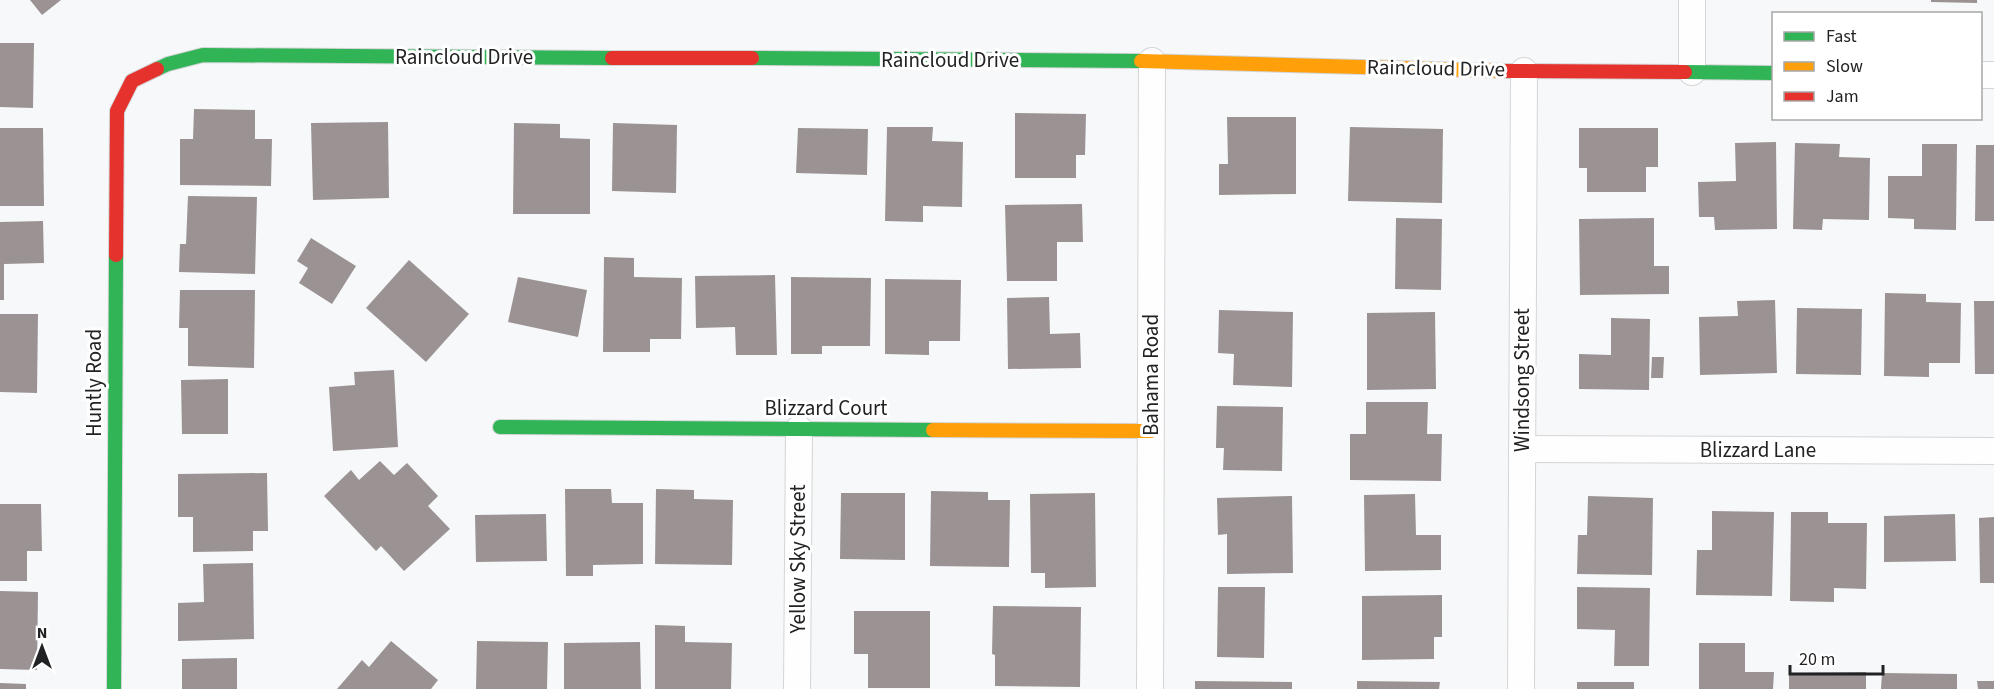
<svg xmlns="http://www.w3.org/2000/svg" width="1994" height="689" font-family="'Source Sans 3',sans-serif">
	<rect width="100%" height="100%" fill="#f6f8fa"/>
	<g fill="#9b9393">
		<polygon points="30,0 61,0 42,15"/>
		<polygon points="1931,0 1977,0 1977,3 1931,2"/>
		<polygon points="0,43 34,43 33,108 0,107"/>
		<polygon points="194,109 255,110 255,139 272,139 271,186 180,185 180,139 193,139"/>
		<polygon points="1015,113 1086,114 1085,155 1076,155 1076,178 1015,178"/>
		<polygon points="1227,117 1296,117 1296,194 1219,195 1219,164 1228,164"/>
		<polygon points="388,122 389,198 313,200 311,123"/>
		<polygon points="514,123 560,124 560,138 590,139 590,214 513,214"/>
		<polygon points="613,123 677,125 676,193 612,191"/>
		<polygon points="887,127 933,127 932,141 963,142 962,207 923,206 923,222 885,221"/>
		<polygon points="1350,127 1443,129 1442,203 1348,201"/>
		<polygon points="0,128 43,128 44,206 0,206"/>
		<polygon points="798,128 868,129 867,175 796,173"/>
		<polygon points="1579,128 1658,128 1658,167 1646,167 1646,192 1587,192 1587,168 1579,168"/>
		<polygon points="1776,142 1777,229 1715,230 1714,217 1699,217 1698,182 1736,181 1735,143"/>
		<polygon points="1795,143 1840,144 1839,157 1870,158 1869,220 1823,219 1822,230 1793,229"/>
		<polygon points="1922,144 1957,144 1956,230 1914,229 1914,219 1888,218 1888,176 1922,176"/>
		<polygon points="1976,145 1994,145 1994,221 1975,221"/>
		<polygon points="188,196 257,197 255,274 179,272 180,244 186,244"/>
		<polygon points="1082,204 1083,242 1057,242 1057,281 1007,281 1005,205"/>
		<polygon points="1396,218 1442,219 1441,290 1395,289"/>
		<polygon points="1654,218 1654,266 1669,266 1669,294 1580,295 1579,219"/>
		<polygon points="43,221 44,263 4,264 4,300 0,300 0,222"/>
		<polygon points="311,238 356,266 332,304 299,283 308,268 297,261"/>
		<polygon points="604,257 634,258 634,277 682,278 681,339 650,339 650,352 603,352"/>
		<polygon points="409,260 469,314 426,362 366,308"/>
		<polygon points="775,275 777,355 736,355 735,327 696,328 695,276"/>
		<polygon points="518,277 587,290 578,337 508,322"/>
		<polygon points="791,277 871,278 870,346 822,346 822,354 791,354"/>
		<polygon points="885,279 961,280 960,341 929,341 929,355 885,354"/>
		<polygon points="180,290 255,290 254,368 188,366 188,328 179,328"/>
		<polygon points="1885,293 1926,294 1926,302 1961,303 1960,363 1929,363 1929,377 1884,376"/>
		<polygon points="1049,297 1050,334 1080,333 1081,368 1008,369 1007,298"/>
		<polygon points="1775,300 1777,373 1700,375 1699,317 1738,316 1737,301"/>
		<polygon points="1974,301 1994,301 1994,374 1975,374"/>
		<polygon points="1797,308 1862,309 1861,375 1796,374"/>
		<polygon points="1219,310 1293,312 1292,387 1233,385 1234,354 1218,353"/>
		<polygon points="1435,312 1436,389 1367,390 1367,313"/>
		<polygon points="0,314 38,314 37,393 0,392"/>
		<polygon points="1611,318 1650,319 1649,390 1579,389 1579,354 1611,355"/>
		<polygon points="1652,357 1664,357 1663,378 1651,378"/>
		<polygon points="394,370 398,447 333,451 329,387 355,385 354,372"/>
		<polygon points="228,379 228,434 182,434 181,380"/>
		<polygon points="1366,402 1428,402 1427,434 1442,434 1441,481 1350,480 1350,434 1366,434"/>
		<polygon points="1217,406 1283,407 1282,471 1223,470 1224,448 1216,448"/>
		<polygon points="380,461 394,475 407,463 438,496 428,506 450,529 404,571 381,546 376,551 324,496 351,470 359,480"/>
		<polygon points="267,473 268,531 253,531 253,551 193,552 193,517 178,517 178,474"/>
		<polygon points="565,489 611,489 612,503 643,503 643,564 593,565 593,576 566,576"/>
		<polygon points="656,489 694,490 694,499 733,500 732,565 655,564"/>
		<polygon points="931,491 988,492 988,500 1010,500 1009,567 930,566"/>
		<polygon points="841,493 905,493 905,560 840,559"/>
		<polygon points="1095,493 1096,587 1045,588 1045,573 1031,573 1030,494"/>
		<polygon points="1415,494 1416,535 1441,535 1441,570 1365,571 1364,495"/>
		<polygon points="1292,496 1293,573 1227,574 1227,534 1218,535 1217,498"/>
		<polygon points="1588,496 1653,498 1652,575 1577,574 1578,535 1587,535"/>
		<polygon points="0,504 41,504 42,551 27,551 27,581 0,581"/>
		<polygon points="1712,511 1774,512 1772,596 1696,595 1697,550 1712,550"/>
		<polygon points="1791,512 1828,512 1828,523 1867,523 1866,589 1834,588 1834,602 1790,601"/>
		<polygon points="546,514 547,561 476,562 475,515"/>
		<polygon points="1955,514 1956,561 1884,562 1884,516"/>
		<polygon points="1994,517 1994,583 1980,583 1979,518"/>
		<polygon points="253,563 254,639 178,641 178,603 204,602 203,564"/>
		<polygon points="1218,587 1265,587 1264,658 1217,657"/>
		<polygon points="1577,587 1650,588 1649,666 1614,666 1615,630 1577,629"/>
		<polygon points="0,591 38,592 37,670 0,669"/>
		<polygon points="1442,595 1442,637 1434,637 1434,659 1362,660 1362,596"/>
		<polygon points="993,606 1081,607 1080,687 995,686 995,655 992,654"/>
		<polygon points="854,611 930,611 930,688 868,688 868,654 854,654"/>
		<polygon points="655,625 685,626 685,642 732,643 731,689 655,689"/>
		<polygon points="391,641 438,680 431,689 337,689 362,660 369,667"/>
		<polygon points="477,641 548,642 547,689 476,689"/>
		<polygon points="640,642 641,689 564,689 564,643"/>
		<polygon points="1699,643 1745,643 1745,672 1774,672 1773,689 1699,689"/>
		<polygon points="237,658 237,689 182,689 182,659"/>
		<polygon points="1866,672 1866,689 1789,689 1789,673"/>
		<polygon points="1882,673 1957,674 1957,689 1881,689"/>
		<polygon points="1195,681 1292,682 1292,689 1195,689"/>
		<polygon points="1357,681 1440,682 1439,689 1357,689"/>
		<polygon points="1977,681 1994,681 1994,689 1978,689"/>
		<rect x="1577" y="682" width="57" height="7"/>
		<polygon points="0,683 26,684 26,689 0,689"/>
	</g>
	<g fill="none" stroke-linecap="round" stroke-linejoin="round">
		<defs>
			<g id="street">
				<polyline points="1692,72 1692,0"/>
				<polyline points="1980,75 1994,75"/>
				<polyline points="1522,449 1994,451"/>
				<polyline points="797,689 799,429"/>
				<polyline points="1150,689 1152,61"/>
				<polyline points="1521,689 1524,71"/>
			</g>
			<g id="fast">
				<polyline points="752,58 1141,61"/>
				<polyline points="157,69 168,64 203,55 612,58"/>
				<polyline points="1685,72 1774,73"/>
				<polyline points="500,427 933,430"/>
				<polyline points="114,689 116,255"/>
			</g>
			<g id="slow">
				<polyline points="1141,61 1506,71"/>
				<polyline points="933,430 1151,431"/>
			</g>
			<g id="jam">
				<polyline points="612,58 752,58"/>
				<polyline points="1506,71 1685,72"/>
				<polyline points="116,255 117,111 132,81 157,69"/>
			</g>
		</defs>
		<use href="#street" stroke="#d4d5d7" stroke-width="28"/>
		<use href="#fast" stroke="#d4d5d7" stroke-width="16"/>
		<use href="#slow" stroke="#d4d5d7" stroke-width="16"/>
		<use href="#jam" stroke="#d4d5d7" stroke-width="16"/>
		<use href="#street" stroke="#fefefe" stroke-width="26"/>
		<use href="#fast" stroke="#30b455" stroke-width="14"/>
		<use href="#slow" stroke="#ff9f0a" stroke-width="14"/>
		<use href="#jam" stroke="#e5322d" stroke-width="14"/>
	</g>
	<g text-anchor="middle" stroke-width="6" stroke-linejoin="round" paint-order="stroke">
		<g font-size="21" fill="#212223" stroke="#fff">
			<text x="464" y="64">Raincloud Drive</text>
			<text x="950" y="67">Raincloud Drive</text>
			<text transform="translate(1436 68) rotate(1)" y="7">Raincloud Drive</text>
			<text transform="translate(1151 375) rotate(-90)" y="7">Bahama Road</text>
			<text transform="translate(1522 380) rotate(-90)" y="7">Windsong Street</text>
			<text transform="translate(94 383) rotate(-90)" y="7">Huntly Road</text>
			<text x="826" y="415">Blizzard Court</text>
			<text x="1758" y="457">Blizzard Lane</text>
			<text transform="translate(798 559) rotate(-90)" y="7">Yellow Sky Street</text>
		</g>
	</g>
	<rect x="1772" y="12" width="210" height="108" fill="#ffffff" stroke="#a6a7a7" stroke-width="1.5"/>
	<rect x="1784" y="32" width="30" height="9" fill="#30b455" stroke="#a6a7a7" stroke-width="1.5"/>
	<text x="1826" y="42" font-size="18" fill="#212223">Fast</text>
	<rect x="1784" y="62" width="30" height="9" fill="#ff9f0a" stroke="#a6a7a7" stroke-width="1.5"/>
	<text x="1826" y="72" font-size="18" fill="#212223">Slow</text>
	<rect x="1784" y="92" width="30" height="9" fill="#e5322d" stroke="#a6a7a7" stroke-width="1.5"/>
	<text x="1826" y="102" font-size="18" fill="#212223">Jam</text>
	<g transform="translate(42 647)" stroke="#ffffff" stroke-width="4.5" paint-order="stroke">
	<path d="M0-4.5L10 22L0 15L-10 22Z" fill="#212223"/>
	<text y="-9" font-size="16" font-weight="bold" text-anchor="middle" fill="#212223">N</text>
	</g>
	<path d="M1790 665v9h93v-9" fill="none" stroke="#212223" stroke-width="3"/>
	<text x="1799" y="665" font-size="18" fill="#212223" stroke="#ffffff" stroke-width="4.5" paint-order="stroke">20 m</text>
</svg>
